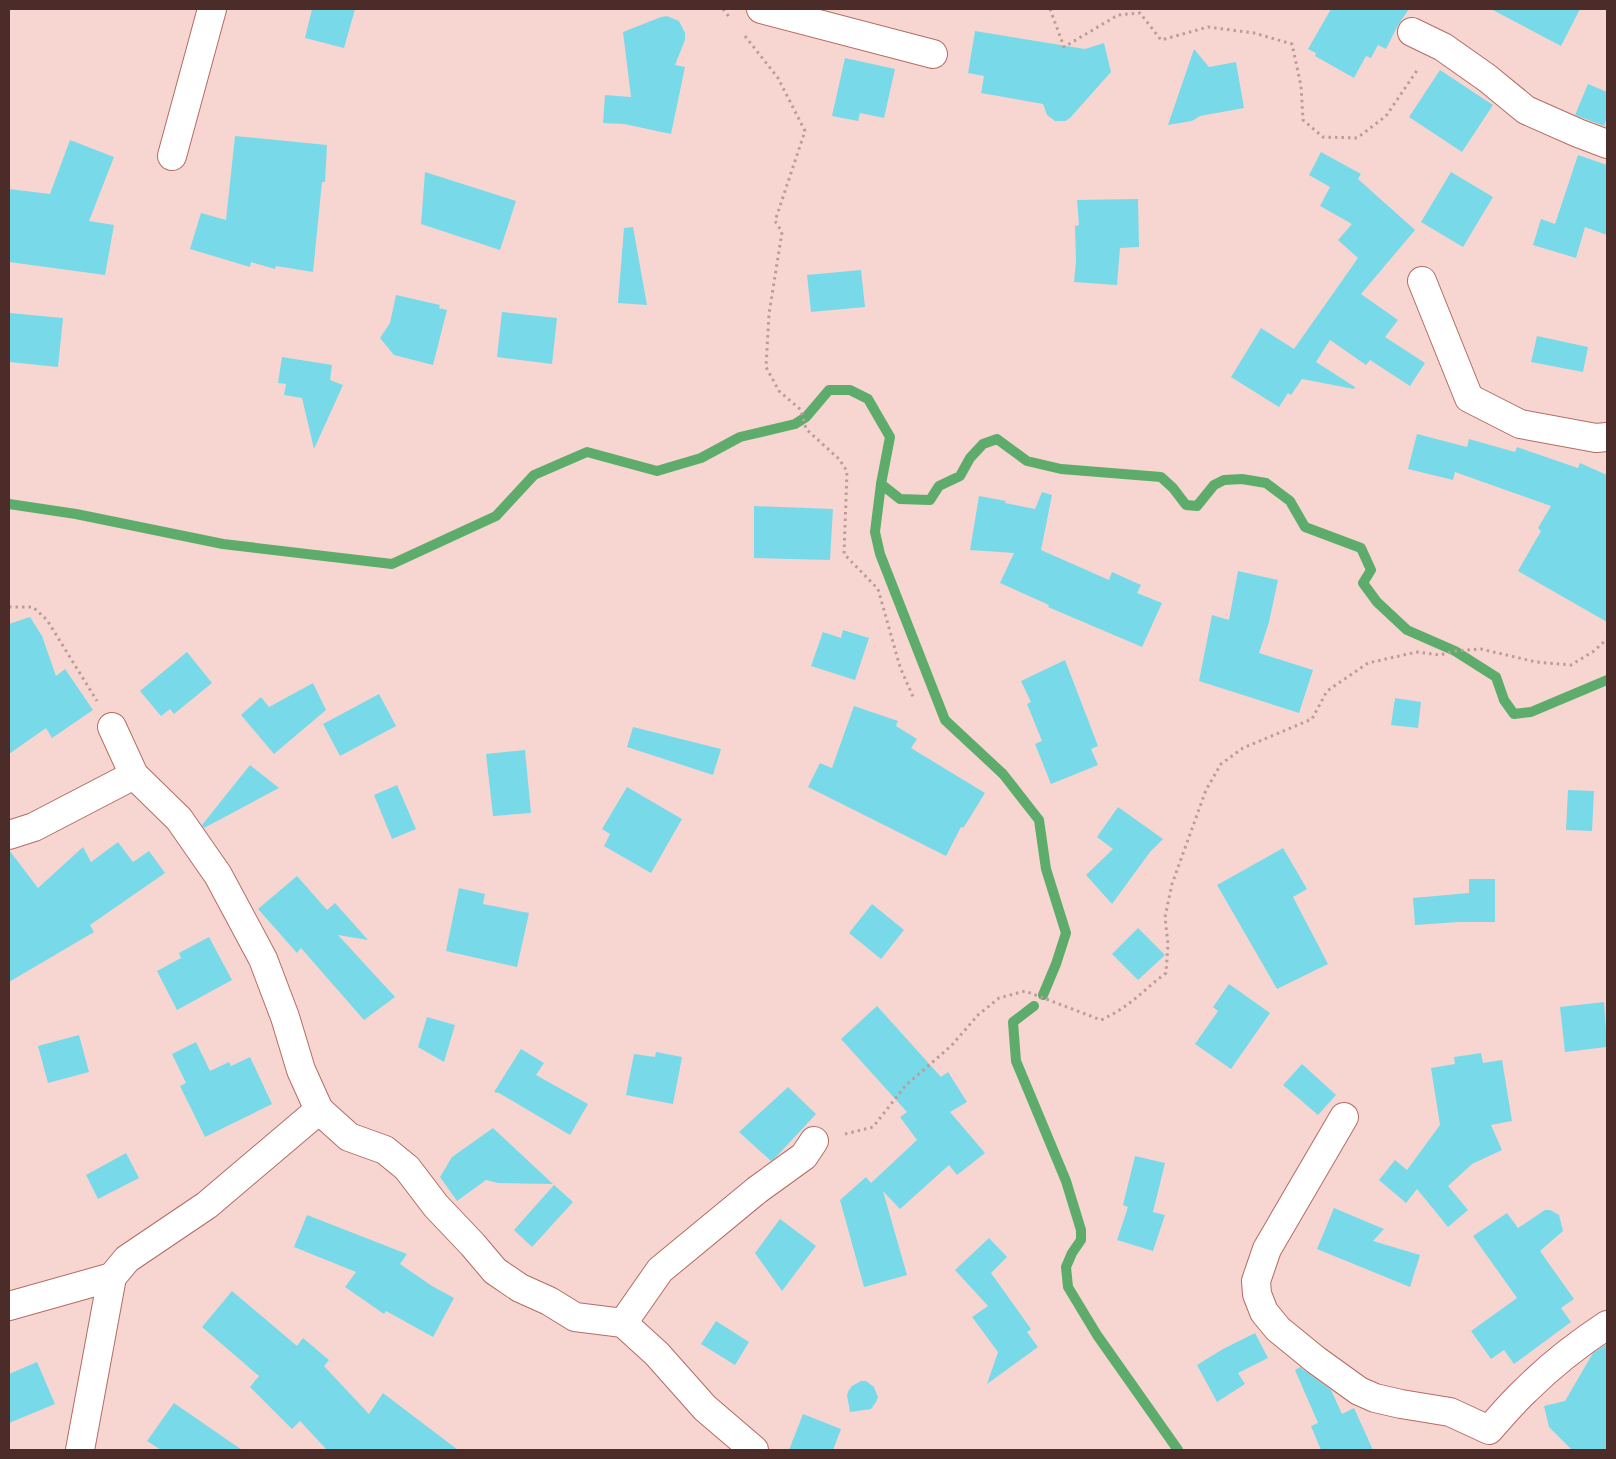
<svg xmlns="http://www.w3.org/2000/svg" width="1616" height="1459" font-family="Barlow,sans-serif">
	<rect width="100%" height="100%" fill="#f7d6d1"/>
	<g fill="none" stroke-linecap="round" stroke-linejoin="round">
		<g stroke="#5dac6b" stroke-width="10">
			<polyline points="881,484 900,499 930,500 939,486 960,476 970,458 983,444 997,439 1027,461 1061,469 1161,477 1173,488 1186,505 1197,506 1214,485 1224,480 1242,479 1266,483 1290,501 1305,527 1361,548 1371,570 1363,583 1377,602 1407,630 1455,651 1496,677 1504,700 1514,714 1531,712 1607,680"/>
			<polyline points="9,504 76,514 223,544 392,564 496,516 534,475 587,452 657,471 701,458 740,437 795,424 806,417 829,390 850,390 868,399 890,437 881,484 875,532 880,554 945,720 1003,774 1039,820 1046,869 1066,933 1056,964 1043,995"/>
			<polyline points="1034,1006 1013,1022 1016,1061 1066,1181 1081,1230 1081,1240 1072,1253 1066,1267 1068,1287 1097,1335 1178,1450"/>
		</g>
	</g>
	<g fill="#78dae9">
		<polygon points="312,9 355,9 344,48 305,38"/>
		<polygon points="1331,9 1409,9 1398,25 1386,49 1378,45 1371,58 1366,56 1354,78 1315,56 1316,53 1308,49"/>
		<polygon points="1491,9 1580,9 1561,46"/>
		<polygon points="667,16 679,21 685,33 685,40 675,65 685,67 671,134 624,124 603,123 605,95 631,97 623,32 661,17"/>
		<polygon points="975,31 1085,49 1104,43 1111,72 1070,118 1065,121 1055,121 1047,115 1043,104 981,93 984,76 968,73"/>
		<polygon points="1194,49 1209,67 1236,62 1244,108 1200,116 1192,121 1168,125"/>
		<polygon points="845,58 895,69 884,118 860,113 858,121 832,116"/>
		<polygon points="1440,70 1493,105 1462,152 1409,117"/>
		<polygon points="1588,84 1607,92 1607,117 1604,126 1575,115"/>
		<polygon points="235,136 327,145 325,182 322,182 313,272 276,266 275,269 251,262 250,267 190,249 201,213 226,220"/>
		<polygon points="70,140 114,157 89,221 114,225 105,275 9,262 9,189 50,194"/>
		<polygon points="1321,152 1361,174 1358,179 1415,230 1361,294 1398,320 1385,337 1425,363 1410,386 1370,360 1366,365 1330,340 1316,362 1355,387 1354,389 1302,379 1291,395 1288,393 1279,407 1231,377 1261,328 1294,349 1358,258 1338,240 1352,224 1320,206 1330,187 1309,175"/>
		<polygon points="1578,155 1607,165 1607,235 1585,227 1576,258 1533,245 1541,219 1555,224"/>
		<polygon points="425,172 516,201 500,250 421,224"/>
		<polygon points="1451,172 1493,197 1463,247 1421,222"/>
		<polygon points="1138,199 1139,247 1120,248 1117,285 1074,282 1076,261 1075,226 1079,225 1077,200"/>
		<polygon points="633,227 647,305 618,303 624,228"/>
		<polygon points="861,270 865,307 811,312 807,275"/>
		<polygon points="396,295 440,305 439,308 447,310 433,365 394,355 380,338 390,323"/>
		<polygon points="502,312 557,318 552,364 497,357"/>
		<polygon points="10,313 63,318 58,367 9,362"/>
		<polygon points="1537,336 1588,347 1583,372 1531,362"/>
		<polygon points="282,357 332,365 330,380 343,385 314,449 302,398 284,395 286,384 278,383"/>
		<polygon points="1417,434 1467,447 1469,439 1515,452 1517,447 1578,468 1580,463 1607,475 1607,622 1518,571 1541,531 1538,528 1551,506 1455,472 1453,480 1408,469"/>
		<polygon points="1042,492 1052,495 1041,550 1109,580 1112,572 1141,585 1137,593 1162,603 1142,647 1048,607 1049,605 1000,583 1014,553 970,550 979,496 1006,501 1005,503 1035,509"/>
		<polygon points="754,506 833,509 830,560 754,558"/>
		<polygon points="1238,571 1278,580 1269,622 1259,653 1313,670 1299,713 1199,681 1212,615 1229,620"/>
		<polygon points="30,617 42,636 56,676 65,669 93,710 52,738 46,728 9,754 9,624"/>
		<polygon points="843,630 869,638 855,680 811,666 823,632 841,638"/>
		<polygon points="187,652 212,683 174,714 170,709 161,716 140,691"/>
		<polygon points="1065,660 1098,746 1091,749 1098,765 1051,784 1035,744 1042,741 1027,704 1031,702 1021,681"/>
		<polygon points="313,683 326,710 274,754 241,715 261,697 269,707"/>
		<polygon points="379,694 396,726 340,756 323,724"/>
		<polygon points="1395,698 1421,702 1418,728 1391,725"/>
		<polygon points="854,706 898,721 896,726 917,739 911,748 985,793 969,819 963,828 961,827 946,856 808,787 820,763 832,768"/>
		<polygon points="633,727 721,749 713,775 627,747"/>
		<polygon points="525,750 531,813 493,816 486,754"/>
		<polygon points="250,765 279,788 204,828 202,825"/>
		<polygon points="397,785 416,829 392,839 374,795"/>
		<polygon points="627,787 682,819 651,873 604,846 610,834 602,829"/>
		<polygon points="1568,790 1594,791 1592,831 1566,830"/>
		<polygon points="1118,807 1163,839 1150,852 1112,904 1086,875 1113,849 1097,837"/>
		<polygon points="118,842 133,862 149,851 165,873 90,925 94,932 9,982 9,850 38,888 83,847 91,862"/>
		<polygon points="1283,848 1307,889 1293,897 1328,964 1277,989 1217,885"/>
		<polygon points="297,876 327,910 335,903 368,940 338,935 395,997 364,1020 301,948 297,953 258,909"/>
		<polygon points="1469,879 1495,879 1495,922 1459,922 1415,925 1413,898 1469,893"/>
		<polygon points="459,888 485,894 483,904 529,913 517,967 446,951"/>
		<polygon points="872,904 904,930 881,959 849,933"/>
		<polygon points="1138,928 1165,955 1138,980 1112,954"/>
		<polygon points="209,937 232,980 177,1010 157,971 181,958 179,953"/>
		<polygon points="1229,984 1270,1013 1231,1069 1195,1044 1218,1011 1213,1007"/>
		<polygon points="1604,1002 1607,1047 1565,1052 1560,1007"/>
		<polygon points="877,1006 941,1077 948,1072 967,1102 950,1112 985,1153 957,1175 949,1165 900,1209 883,1191 907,1275 864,1287 840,1200 866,1177 871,1183 917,1140 900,1117 907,1112 841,1039"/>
		<polygon points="427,1017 455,1025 444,1062 418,1047"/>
		<polygon points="79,1035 89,1072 48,1083 38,1046"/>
		<polygon points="196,1042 210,1071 229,1062 231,1066 250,1057 272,1104 205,1137 180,1086 186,1083 172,1054"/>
		<polygon points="521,1049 544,1063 536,1075 588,1104 570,1135 499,1093 494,1092"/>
		<polygon points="656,1052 682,1057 673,1104 626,1095 634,1054 655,1057"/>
		<polygon points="1481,1053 1483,1063 1502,1060 1512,1121 1491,1125 1502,1150 1472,1164 1448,1186 1468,1210 1448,1227 1417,1189 1406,1203 1379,1180 1395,1160 1407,1170 1440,1125 1431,1068 1455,1064 1454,1057"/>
		<polygon points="1302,1064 1336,1095 1318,1115 1283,1085"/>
		<polygon points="788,1087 816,1114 776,1157 771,1161 739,1132"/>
		<polygon points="493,1128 553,1184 498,1183 486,1180 457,1201 440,1177 452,1157"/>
		<polygon points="126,1153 139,1178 98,1199 86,1175"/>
		<polygon points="1135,1156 1165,1163 1153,1212 1165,1215 1153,1251 1117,1240 1128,1207 1123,1205"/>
		<polygon points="554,1185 573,1202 532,1247 514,1230"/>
		<polygon points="1334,1208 1384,1229 1373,1241 1420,1255 1410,1287 1317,1249"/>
		<polygon points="1545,1210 1550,1210 1559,1215 1563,1231 1540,1251 1574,1299 1561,1308 1571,1322 1514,1364 1504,1350 1491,1359 1471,1331 1517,1298 1473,1236 1507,1213 1518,1228"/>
		<polygon points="307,1215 407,1254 400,1264 432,1286 454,1298 433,1337 386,1311 384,1314 345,1287 356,1272 294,1247"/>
		<polygon points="780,1219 816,1246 782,1291 755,1253"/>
		<polygon points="989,1238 1007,1257 991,1273 1031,1329 1027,1332 1038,1347 987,1384 998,1352 972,1317 988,1306 955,1270"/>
		<polygon points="232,1291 297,1346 303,1338 329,1360 324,1366 369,1414 383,1393 458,1450 327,1450 300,1421 292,1429 250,1387 259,1376 202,1327"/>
		<polygon points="716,1321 749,1342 735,1365 701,1344"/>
		<polygon points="1255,1333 1268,1358 1238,1373 1245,1384 1217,1402 1197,1365 1223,1349"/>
		<polygon points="1607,1344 1607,1450 1572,1450 1549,1427 1544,1406 1565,1401 1593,1353"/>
		<polygon points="37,1362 55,1404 9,1423 9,1374"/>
		<polygon points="1300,1367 1331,1390 1342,1414 1354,1408 1373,1450 1321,1450 1311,1426 1318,1423 1295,1370"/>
		<polygon points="861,1381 866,1381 874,1387 878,1397 876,1402 871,1409 850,1412 847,1395 849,1390 852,1386"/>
		<polygon points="174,1403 242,1450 161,1450 147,1441"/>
		<polygon points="803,1414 841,1429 833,1450 789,1450"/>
	</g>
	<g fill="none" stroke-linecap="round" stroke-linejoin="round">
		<defs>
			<g id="street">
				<polyline points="761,9 933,54"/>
				<polyline points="1412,32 1443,47 1487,78 1526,110 1578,133 1607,144"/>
				<polyline points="172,156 212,9"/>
				<polyline points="1422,281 1469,398 1520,424 1596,438 1607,437"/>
				<polyline points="9,835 34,827 134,775"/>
				<polyline points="319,1110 349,1137 385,1150 407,1168 436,1206 473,1245 495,1271 520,1288 549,1301 575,1317 623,1323 657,1354 705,1408 754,1450"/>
				<path d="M1344,1117L1267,1249L1256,1281L1257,1294L1264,1312L1278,1329L1316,1360L1359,1391L1375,1398L1401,1404L1450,1412L1489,1430C1501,1416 1513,1402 1526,1390C1551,1365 1578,1344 1607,1325"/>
				<polyline points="9,1306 112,1277 127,1259 207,1205 319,1110 301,1070 285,1017 263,959 218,875 179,819 134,775 112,727"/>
				<polyline points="623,1323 660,1270 757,1190 804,1156 814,1141"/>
				<polyline points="80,1450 112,1277"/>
			</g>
		</defs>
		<use href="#street" stroke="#b46c62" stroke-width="30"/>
		<g stroke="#bd9c98" stroke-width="3" stroke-dasharray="2.5 4" stroke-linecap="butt">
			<polyline points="723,9 730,18"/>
			<polyline points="1050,9 1064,47 1118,15 1140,13 1161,40 1208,27 1254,33 1292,44 1301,86 1303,120 1323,137 1357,138 1386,116 1418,69"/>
			<polyline points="745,36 778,78 805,131 775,221 782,232 769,314 766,367 779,391 801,410 806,429 839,459 847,471 844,554 878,589 900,667 914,699"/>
			<polyline points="9,607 33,607 47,620 97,701"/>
			<path d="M845,1134L873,1127L906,1085L951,1046L978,1015L999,998L1025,991L1101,1020C1130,1007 1142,991 1166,973L1168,944L1165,917L1172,884L1206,790L1221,764L1243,748L1312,719L1327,691L1368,663L1417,652L1440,655L1455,651L1481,649L1536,662L1571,665L1594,651L1607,639"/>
		</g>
		<use href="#street" stroke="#fff" stroke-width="28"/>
	</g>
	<rect width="1616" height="1459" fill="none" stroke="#4b2c28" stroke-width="20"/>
</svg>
